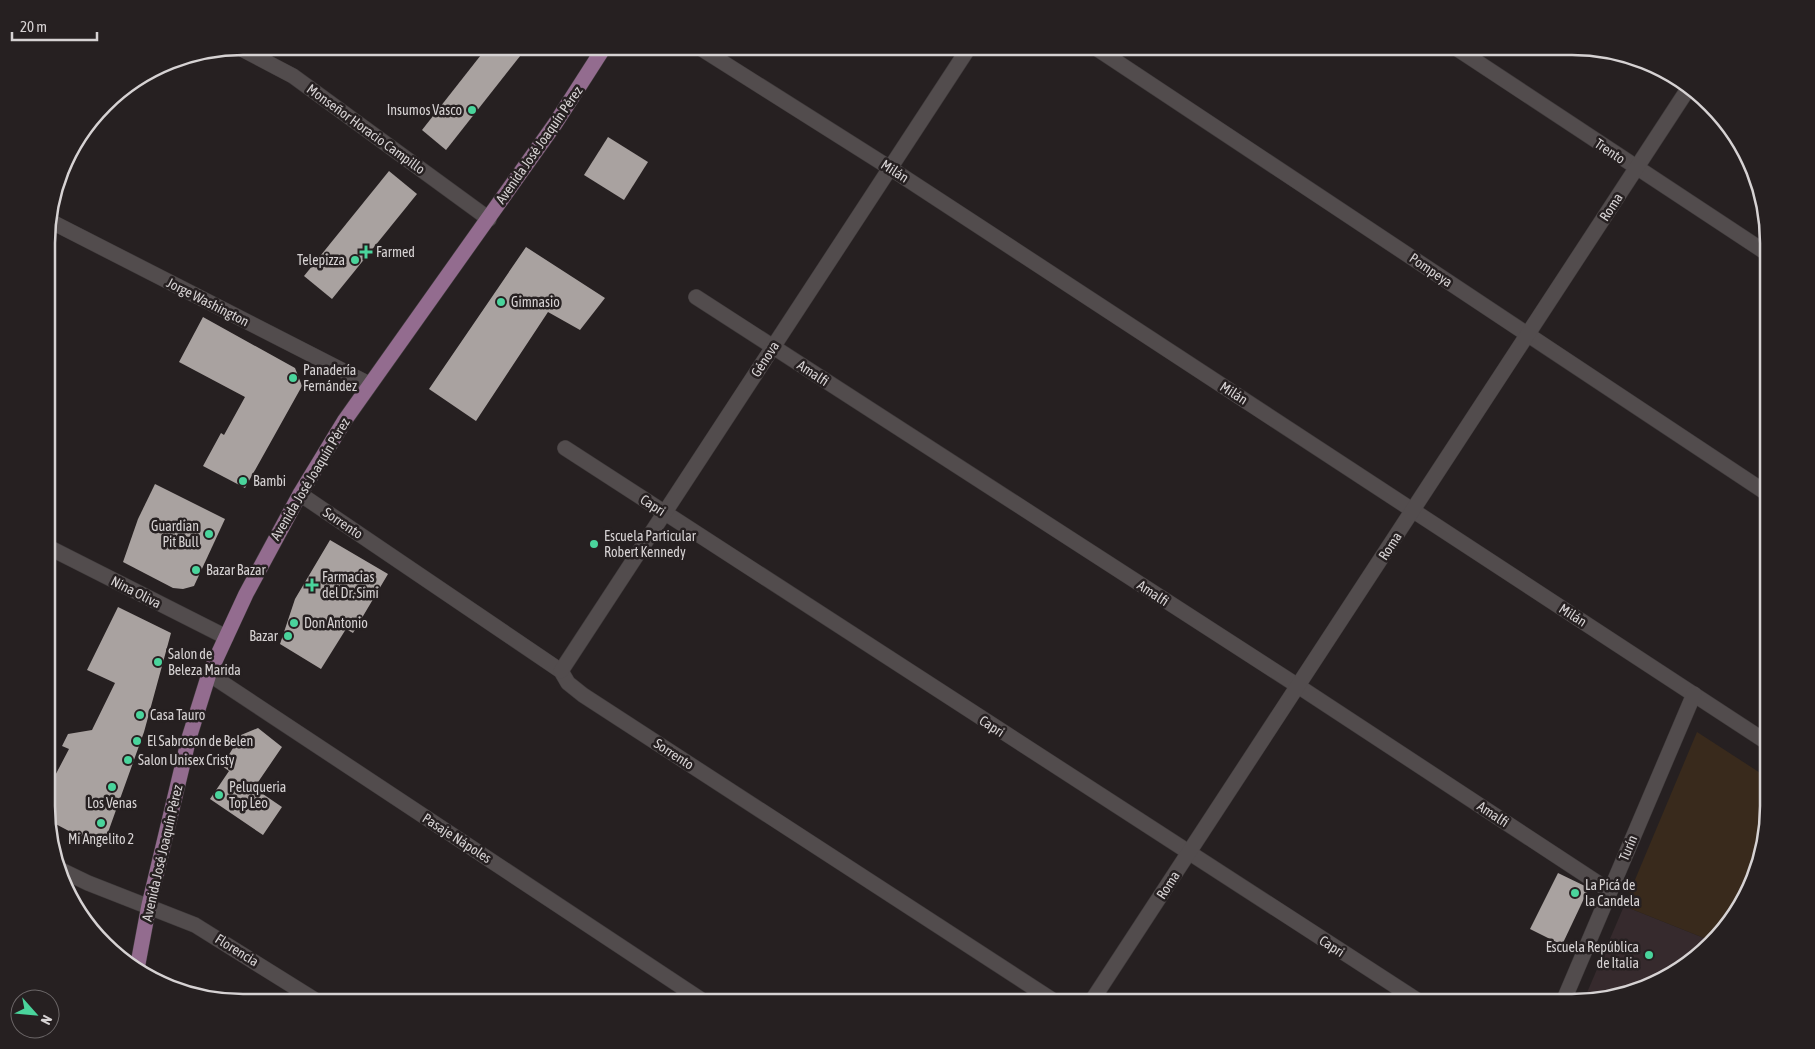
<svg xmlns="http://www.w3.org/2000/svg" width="1815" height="1049" font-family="'Asap Condensed',sans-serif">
	<rect width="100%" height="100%" fill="#262021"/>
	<polygon fill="#362a2d" points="1624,906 1709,940 1681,970 1635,992 1583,1002"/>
	<polygon fill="#392a1c" points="1697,732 1768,778 1768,819 1743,904 1709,940 1624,906"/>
	<g fill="#a9a2a0">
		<polygon points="488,46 528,46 446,150 422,130"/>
		<polygon points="608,137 648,162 624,200 584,175"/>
		<polygon points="389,171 417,194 332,299 304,276"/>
		<polygon points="526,247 605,298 580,330 548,312 476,421 429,389"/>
		<polygon points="203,317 295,368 302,386 245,488 203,466 221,433 224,435 245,397 179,362"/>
		<polygon points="155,484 225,519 194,586 183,589 173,588 123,562 138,519"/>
		<polygon points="330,540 388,574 353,633 346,629 321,669 280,644 295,599"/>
		<polygon points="118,607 171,633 144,732 106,838 86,840 48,820 48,789 69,749 62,746 68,734 92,730 115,683 87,670"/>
		<polygon points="258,728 282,747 254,788 282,807 263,835 210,799 229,771 222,766 241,735"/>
		<polygon points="1558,873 1589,888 1562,945 1530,929"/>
	</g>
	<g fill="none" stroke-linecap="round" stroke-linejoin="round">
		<defs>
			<g id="minor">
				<polyline points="697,46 890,168 1768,743"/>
				<polyline points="1093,46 1768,494"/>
				<polyline points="1453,46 1768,254"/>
				<polyline points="238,47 293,76 489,219"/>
				<polyline points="48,220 369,384"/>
				<polyline points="696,297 1298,686 1610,891"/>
				<polyline points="565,448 1420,1002"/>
				<polyline points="300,494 561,671 568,683 583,695 1057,1003"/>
				<polyline points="48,547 226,637"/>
				<polyline points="561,671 970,46"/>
				<polyline points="209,674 706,1003"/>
				<polyline points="63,871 88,883 195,925 320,1003"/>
				<polyline points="1091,1002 1688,89"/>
				<polyline points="1563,1002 1694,694"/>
			</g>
			<polyline id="major" points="137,969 149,905 189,738 209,674 246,594 300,494 345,420 555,124 605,46"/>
		</defs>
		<use href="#minor" stroke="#3f3a3b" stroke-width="16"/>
		<use href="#major" stroke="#3f3a3b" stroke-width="16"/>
		<use href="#minor" stroke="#524c4d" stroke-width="15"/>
		<use href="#major" stroke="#936c8f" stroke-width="15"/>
	</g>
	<g fill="#4ad49c" stroke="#262021" stroke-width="2">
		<circle cx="472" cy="110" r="5"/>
		<path d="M363.5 244.5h5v5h5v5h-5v5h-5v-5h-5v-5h5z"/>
		<circle cx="355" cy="260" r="5"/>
		<circle cx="501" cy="302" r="5"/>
		<circle cx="293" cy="378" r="5"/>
		<circle cx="243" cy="481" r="5"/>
		<circle cx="209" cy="534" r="5"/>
		<circle cx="594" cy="544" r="5"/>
		<circle cx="196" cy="570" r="5"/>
		<path d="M309.5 577.5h5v5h5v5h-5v5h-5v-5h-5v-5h5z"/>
		<circle cx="294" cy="623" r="5"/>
		<circle cx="288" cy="636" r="5"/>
		<circle cx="158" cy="662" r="5"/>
		<circle cx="140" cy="715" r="5"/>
		<circle cx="137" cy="741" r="5"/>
		<circle cx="128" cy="760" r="5"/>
		<circle cx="112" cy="787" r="5"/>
		<circle cx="219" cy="795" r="5"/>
		<circle cx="101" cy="823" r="5"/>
		<circle cx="1575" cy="893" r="5"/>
		<circle cx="1649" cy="955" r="5"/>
	</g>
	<g text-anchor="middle" stroke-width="5" stroke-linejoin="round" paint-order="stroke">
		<g font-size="14" fill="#d6d2d3" stroke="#262021" text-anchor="start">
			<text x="462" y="115" text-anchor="end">Insumos Vasco</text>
			<text x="376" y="257">Farmed</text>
			<text x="345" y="265" text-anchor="end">Telepizza</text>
			<text x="511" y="307">Gimnasio</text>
			<text x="303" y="375">Panadería<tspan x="303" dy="16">Fernández</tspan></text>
			<text x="253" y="486">Bambi</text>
			<text x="199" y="531" text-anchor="end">Guardian<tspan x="199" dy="16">Pit Bull</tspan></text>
			<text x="604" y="541">Escuela Particular<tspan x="604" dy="16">Robert Kennedy</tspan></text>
			<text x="206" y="575">Bazar Bazar</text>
			<text x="322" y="582">Farmacias<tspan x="322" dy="16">del Dr. Simi</tspan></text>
			<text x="304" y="628">Don Antonio</text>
			<text x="278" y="641" text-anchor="end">Bazar</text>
			<text x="168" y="659">Salon de<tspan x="168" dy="16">Beleza Marida</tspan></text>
			<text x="150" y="720">Casa Tauro</text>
			<text x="147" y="746">El Sabroson de Belen</text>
			<text x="138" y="765">Salon Unisex Cristy</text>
			<text x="229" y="792">Peluqueria<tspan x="229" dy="16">Top Leo</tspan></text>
			<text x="112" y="808" text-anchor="middle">Los Venas</text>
			<text x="101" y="844" text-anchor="middle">Mi Angelito 2</text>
			<text x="1585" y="890">La Picá de<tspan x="1585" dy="16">la Candela</tspan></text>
			<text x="1639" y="952" text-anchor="end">Escuela República<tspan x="1639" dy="16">de Italia</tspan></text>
		</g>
		<g font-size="14" fill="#d6d2d3" stroke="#262021">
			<text transform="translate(366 129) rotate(36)" y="5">Monseñor Horacio Campillo</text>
			<text transform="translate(539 145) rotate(-55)" y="5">Avenida José Joaquín Pérez</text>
			<text transform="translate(1610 151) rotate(34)" y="5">Trento</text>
			<text transform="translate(895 171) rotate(33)" y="5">Milán</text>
			<text transform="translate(1611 207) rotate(-57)" y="5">Roma</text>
			<text transform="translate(1431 270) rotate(34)" y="5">Pompeya</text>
			<text transform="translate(208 302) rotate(27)" y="5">Jorge Washington</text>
			<text transform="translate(765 359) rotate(-57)" y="5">Génova</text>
			<text transform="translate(813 373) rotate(33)" y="5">Amalfi</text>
			<text transform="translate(1234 393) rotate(33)" y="5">Milán</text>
			<text transform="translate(310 479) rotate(-59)" y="5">Avenida José Joaquín Pérez</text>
			<text transform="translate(653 505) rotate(33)" y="5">Capri</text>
			<text transform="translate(343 523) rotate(34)" y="5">Sorrento</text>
			<text transform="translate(1390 546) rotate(-57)" y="5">Roma</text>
			<text transform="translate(136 592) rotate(27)" y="5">Nina Oliva</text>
			<text transform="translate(1153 593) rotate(33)" y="5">Amalfi</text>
			<text transform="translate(1573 615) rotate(33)" y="5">Milán</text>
			<text transform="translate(992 726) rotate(33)" y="5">Capri</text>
			<text transform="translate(674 754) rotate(33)" y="5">Sorrento</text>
			<text transform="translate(1493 814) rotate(33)" y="5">Amalfi</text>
			<text transform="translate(457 838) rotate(33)" y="5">Pasaje Nápoles</text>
			<text transform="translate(1628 848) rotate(-67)" y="5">Turín</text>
			<text transform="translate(162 853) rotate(-77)" y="5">Avenida José Joaquín Pérez</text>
			<text transform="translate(1168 885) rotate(-57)" y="5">Roma</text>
			<text transform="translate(1332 946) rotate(33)" y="5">Capri</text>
			<text transform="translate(237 950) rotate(32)" y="5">Florencia</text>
		</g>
	</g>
	<path d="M0 0H1815V1049H0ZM243 55H1572A188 188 0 0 1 1760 243V806A188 188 0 0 1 1572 994H243A188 188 0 0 1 55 806V243A188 188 0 0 1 243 55Z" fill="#262021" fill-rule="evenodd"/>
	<path fill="none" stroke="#d6d2d3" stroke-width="2.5" d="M243 55H1572A188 188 0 0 1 1760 243V806A188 188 0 0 1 1572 994H243A188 188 0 0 1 55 806V243A188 188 0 0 1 243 55Z"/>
	<g transform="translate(35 1014) rotate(117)"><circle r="24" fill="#262021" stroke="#6c6768"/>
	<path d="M0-4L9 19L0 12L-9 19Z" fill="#4ad49c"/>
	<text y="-8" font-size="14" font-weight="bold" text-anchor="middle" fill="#d6d2d3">N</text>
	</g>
	<path d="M12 32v8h85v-8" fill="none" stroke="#d6d2d3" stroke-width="2.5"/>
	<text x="20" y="32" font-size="15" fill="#d6d2d3" stroke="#262021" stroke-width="4" paint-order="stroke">20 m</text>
</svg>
